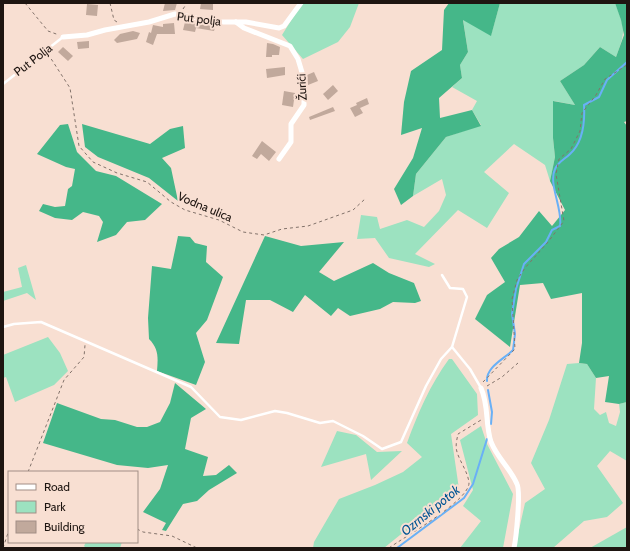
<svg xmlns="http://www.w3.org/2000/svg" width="630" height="551" font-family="Cabin,sans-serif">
	<rect width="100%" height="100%" fill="#f8dfd2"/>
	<g fill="#9ce2c0">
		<polygon points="302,3 359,3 350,27 338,42 303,59 282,35"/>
		<path d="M500,3H615C625,29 626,31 616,57L600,47L584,65L560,81L575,105L554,101L553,138L555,157L550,181L545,165L514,144L484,172L509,193L487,228L458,210L415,254L435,264L429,267L389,258L375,238L357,239L361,215L377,217L380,229L407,220L424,227L439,211L446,195L442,179L413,196L416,174L446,137L481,125L472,110L477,101L452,87L462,78L460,65L468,52L463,19L491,35Z"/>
		<polygon points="26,265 36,300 27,293 3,301 3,292 22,287 18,268"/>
		<polygon points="48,337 60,353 68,371 54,385 15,402 6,377 3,378 3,355"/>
		<path d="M449,359H452L477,394L478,415L451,434L459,489L426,520L400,535L384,548H313L314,542L339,499L375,485L403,472L422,457L407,443C418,413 430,385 449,359Z"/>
		<polygon points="579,363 587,364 596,378 594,409 600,415 606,412 609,423 616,426 620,412 619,404 627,402 627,461 610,451 597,466 623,503 607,517 584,521 553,548 515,548 525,503 545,489 531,463 549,420 567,364"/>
		<polygon points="481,426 487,444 513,494 503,548 460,548 481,521 463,506 473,490 460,440"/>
		<polygon points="337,431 356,435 377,452 402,451 371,480 366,454 321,467"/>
		<polygon points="627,527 627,548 590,548"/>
		<polygon points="86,542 122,542 120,548 86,548 84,546"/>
	</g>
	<g fill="#45b789">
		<polygon points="449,3 500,3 491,36 463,20 468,52 460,65 462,78 439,98 440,118 472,110 481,126 446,137 416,174 413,196 401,205 394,189 413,158 422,128 401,135 404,102 411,71 442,50 444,10"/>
		<polygon points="615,3 627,3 627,121 624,122 627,126 627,402 619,404 605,402 609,376 596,378 587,364 579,363 582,343 582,293 551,299 543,283 520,285 510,347 475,319 487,295 505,282 491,258 499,249 519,237 539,211 552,226 565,210 550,181 555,157 553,138 553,101 575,105 560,81 584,65 600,47 616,57 624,35 621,20"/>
		<polygon points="68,124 77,152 96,171 116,176 162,204 145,220 127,222 116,235 97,242 103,222 99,216 83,212 72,220 55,218 39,211 43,204 55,207 65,206 68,189 72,186 75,169 66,167 37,154 60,125"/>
		<polygon points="82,124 150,144 170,129 183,126 185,148 162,158 171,168 178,201 149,178 98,157 85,147"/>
		<path d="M178,236L190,237L195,243L207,246L206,262L223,277L207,320L196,333L205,362L196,385L157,371C158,358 159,349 149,339L148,318L152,266L171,269Z"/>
		<polygon points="265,236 301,246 344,242 319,272 334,281 373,263 389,273 414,283 421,301 415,303 393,302 380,309 350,316 338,308 331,316 305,295 293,312 270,300 246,300 239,344 216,343"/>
		<polygon points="175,383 206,409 191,418 185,449 208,457 203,476 216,475 229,465 237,473 209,490 197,501 183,504 166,531 162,530 166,523 143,512 160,489 168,465 148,468 117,465 43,443 57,403 101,419 115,420 137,427 147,427 160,422 170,403"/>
	</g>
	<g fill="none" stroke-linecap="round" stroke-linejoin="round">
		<g stroke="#69b0f6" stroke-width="2">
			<path d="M487,381C486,367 504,359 513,350L515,334L512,314L516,289L524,264L546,242L552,230L560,226C563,209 548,184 555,169C558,162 565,159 570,154C583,142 585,122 584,105L599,97L607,80L627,62"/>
			<polyline points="488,390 492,412 491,424"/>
			<polyline points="397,548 464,498 473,484 487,439"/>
		</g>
	</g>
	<g fill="#c1a99c">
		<polygon points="165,3 177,3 175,10 163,11"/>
		<polygon points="201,3 213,3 213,10 200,9"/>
		<polygon points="87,4 98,5 97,16 86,15"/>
		<polygon points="185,22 212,25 215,27 214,31 196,28 195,32 183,30"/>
		<polygon points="174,23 175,34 157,34 153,45 146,42 149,32 151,33 153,25 163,27 163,24"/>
		<polygon points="133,31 140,33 137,39 117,43 114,40 120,34"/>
		<polygon points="89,41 89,48 78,49 77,42"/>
		<polygon points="267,43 273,44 280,47 279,55 272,55 272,57 266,57"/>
		<polygon points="63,47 73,56 68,61 58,52"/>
		<polygon points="285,67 285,75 267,78 266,69"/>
		<polygon points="314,72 318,81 308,85 307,75"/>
		<polygon points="333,85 338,91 328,100 323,94"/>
		<polygon points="284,91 295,93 293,107 282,105"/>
		<polygon points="367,98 369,104 360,108 363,113 355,117 350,108 357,105 356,103"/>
		<polygon points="333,107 335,111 310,120 309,117"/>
		<polygon points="262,141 276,152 269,161 261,154 257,159 252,156"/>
	</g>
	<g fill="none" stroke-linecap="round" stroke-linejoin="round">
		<g stroke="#82726a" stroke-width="1" stroke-dasharray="3 3" stroke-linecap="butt">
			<polyline points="25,3 48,31 59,35"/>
			<polyline points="110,3 114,20 117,22"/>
			<polyline points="183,9 187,3"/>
			<polyline points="48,54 70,88 79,146 93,162 117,173 147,182 171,202 185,210 219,220 243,232 264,235 282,229 308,226 353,210 365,199"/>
			<polyline points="483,382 515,349 512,299 517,280 525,268 548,242 564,221 556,174 559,159 571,149 580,131 582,113 596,95 605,79 627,65"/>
			<polyline points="487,386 502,377 518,363"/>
			<polyline points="28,472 64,380 84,357 85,345"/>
			<polyline points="137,529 143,532 172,536 197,548"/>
			<polyline points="3,548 9,530"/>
			<path d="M389,548C404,537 469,501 469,483C468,472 460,462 457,452C455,446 457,439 458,434L481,420"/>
		</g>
		<g stroke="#fff" stroke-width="2.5">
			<polyline points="3,84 63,37"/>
			<polyline points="3,327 14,324 41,322 191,387 220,417 241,420 275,411 287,413 320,423 333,421 363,436 382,449 401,442 426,386 441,359 452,347 467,297 463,289 450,288 442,275"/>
			<polyline points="452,347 470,369 481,388"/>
		</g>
		<g stroke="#fff" stroke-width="5">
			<polyline points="236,22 244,28 290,46 298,59 304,79 304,105 291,124 291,142 279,159"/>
			<polyline points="63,37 87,35 105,30 149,22 175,14 219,22 246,22 279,28 284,26 301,3"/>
			<path d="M481,388C489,406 485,423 491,442C498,459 510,468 517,484C521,492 516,539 514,548"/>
		</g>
	</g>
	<g text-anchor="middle" stroke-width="4" stroke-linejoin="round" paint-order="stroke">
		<g font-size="12" fill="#1e1511" stroke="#f8dfd2">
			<text transform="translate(199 19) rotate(7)" y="4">Put polja</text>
			<text transform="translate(33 60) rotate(-37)" y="4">Put Polja</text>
			<text transform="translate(302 87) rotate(-93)" y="4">Žurići</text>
			<text transform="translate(205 207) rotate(23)" y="4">Vodna ulica</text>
		</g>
		<g font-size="13" font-style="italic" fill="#005493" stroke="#f8dfd2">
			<text transform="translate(430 510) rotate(-39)" y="5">Ozrnski potok</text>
		</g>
	</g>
	<rect width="630" height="551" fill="none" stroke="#1e1511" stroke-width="8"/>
	<rect x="8" y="471" width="130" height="72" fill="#f8dfd2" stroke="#a18e85"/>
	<rect x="16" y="484" width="20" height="6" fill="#ffffff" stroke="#a18e85"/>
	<text x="44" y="491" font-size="12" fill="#1e1511">Road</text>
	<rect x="16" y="501" width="20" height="12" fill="#9ce2c0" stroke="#a18e85"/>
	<text x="44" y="511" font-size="12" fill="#1e1511">Park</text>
	<rect x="16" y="521" width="20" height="12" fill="#c1a99c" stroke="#a18e85"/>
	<text x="44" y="531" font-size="12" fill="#1e1511">Building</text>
</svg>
